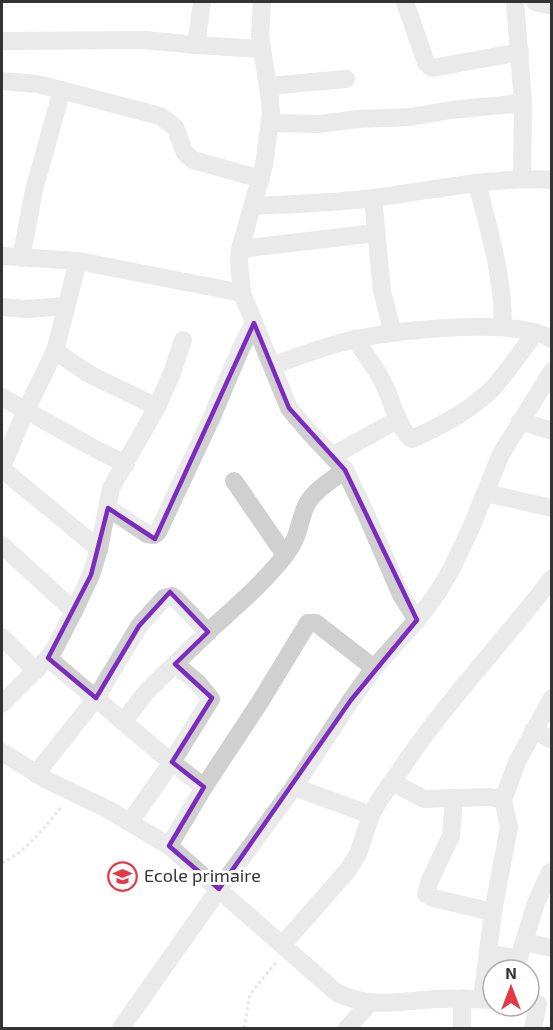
<svg xmlns="http://www.w3.org/2000/svg" width="553" height="1030" font-family="'Exo 2',sans-serif">
	<rect width="100%" height="100%" fill="#fff"/>
	<g fill="none" stroke-linecap="round" stroke-linejoin="round">
		<g stroke="#cdcdcd" stroke-width="3" stroke-dasharray="3 3" stroke-linecap="butt">
			<path d="M2,863C27,851 45,827 62,806"/>
			<polyline points="244,1028 250,994 277,961"/>
		</g>
		<g stroke="#d0d0d0" stroke-width="18">
			<polyline points="262,2 260,36 270,100 271,113 264,165 240,249 239,263 242,293 289,408 309,432 345,470 366,514 401,595 417,620"/>
			<polyline points="405,2 426,63 432,68 520,52"/>
			<polyline points="515,2 523,103 522,179"/>
			<polyline points="535,2 552,6"/>
			<polyline points="2,41 145,40 196,45 202,2"/>
			<polyline points="196,45 261,49"/>
			<polyline points="2,81 38,84 160,116 175,127 185,153 193,160 261,179"/>
			<polyline points="268,86 346,79"/>
			<polyline points="270,123 319,124 358,119 411,117 451,110 523,103"/>
			<path d="M477,183C489,230 503,276 503,326"/>
			<polyline points="373,198 382,291 393,333"/>
			<path d="M253,206C293,204 333,203 373,198C432,191 491,176 552,180"/>
			<polyline points="240,249 376,233"/>
			<polyline points="2,256 78,261 242,293"/>
			<polyline points="21,258 34,190 62,90"/>
			<polyline points="2,307 27,309 66,306"/>
			<path d="M355,339C365,354 376,368 384,384C391,398 399,432 412,439C441,426 472,410 494,387C509,370 522,350 536,332"/>
			<polyline points="55,351 89,374 157,407"/>
			<path d="M272,366C299,356 327,345 356,339C401,330 512,317 552,339"/>
			<polyline points="2,397 99,451 126,464"/>
			<polyline points="520,421 552,431"/>
			<polyline points="332,456 399,419"/>
			<polyline points="2,467 26,410 55,351 78,261"/>
			<polyline points="2,469 99,549"/>
			<polyline points="234,481 285,555"/>
			<polyline points="485,493 552,508"/>
			<polyline points="108,508 147,534 154,535 158,532 211,419 241,348 254,323"/>
			<polyline points="2,545 74,611"/>
			<polyline points="2,637 36,671"/>
			<polyline points="48,658 164,756 204,787 169,846"/>
			<polyline points="2,704 48,658 55,648 74,611 91,575 99,549 111,488 157,407 172,373 183,340"/>
			<polyline points="123,722 147,691 208,632"/>
			<polyline points="533,730 552,740"/>
			<path d="M2,752L47,780L109,810L169,846L337,993C372,1009 399,1001 437,999C456,998 474,999 493,1000"/>
			<path d="M36,774L96,698L139,626L164,598L172,596L175,598L208,632C235,607 264,583 286,554C299,537 298,526 305,508C312,491 331,481 345,470"/>
			<polyline points="392,782 424,799 491,797 503,800 517,762 552,698"/>
			<polyline points="204,787 260,702 308,623 316,623 374,668"/>
			<path d="M294,787L371,815C379,798 391,784 401,769C446,701 503,643 552,578"/>
			<polyline points="454,798 451,836 430,880 426,894 433,898 493,912 482,999"/>
			<polyline points="130,822 172,762 211,699 198,683 175,664"/>
			<polyline points="493,912 509,827 503,800"/>
			<polyline points="524,942 552,948"/>
			<polyline points="283,944 348,870 358,854 371,815"/>
			<polyline points="488,954 519,958 536,903 550,872"/>
			<polyline points="462,998 462,1028"/>
			<polyline points="121,1028 219,889 294,787 351,700 374,668 417,620 438,592 452,568 471,528 501,454 552,371"/>
			<polyline points="347,1028 369,1004"/>
			<polyline points="533,1028 538,1004"/>
		</g>
	</g>
	<path d="M0 0H553V1030H0ZM254,323L289,408L345,470L417,620L351,700L219,889L169,846L204,787L172,762L212,698L175,664L208,632L170,592L139,626L96,698L48,658L91,575L108,508L155,539Z" fill="#fff" fill-opacity=".55" fill-rule="evenodd"/>
	<path fill="none" stroke="#7b2cbf" stroke-width="4.5" stroke-linejoin="round" d="M254,323L289,408L345,470L417,620L351,700L219,889L169,846L204,787L172,762L212,698L175,664L208,632L170,592L139,626L96,698L48,658L91,575L108,508L155,539Z"/>
	<defs>
		<symbol id="school-ring" viewBox="-11 -11 22 22"><circle r="9.5" fill="#fff" stroke="#e63946" stroke-width="1.5"/><path d="M0-5L7-2L0 1L-7-2ZM-4 1L0 2.5L4 1V4Q0 6-4 4Z" fill="#e63946"/></symbol>
	</defs>
	<g fill-rule="evenodd">
		<use href="#school-ring" x="106" y="860" width="33" height="33"/>
	</g>
	<g text-anchor="middle" stroke-width="6" stroke-linejoin="round" paint-order="stroke">
		<g font-size="18" fill="#333" stroke="#fff" text-anchor="start">
			<text x="144" y="882">Ecole primaire</text>
		</g>
	</g>
	<rect width="553" height="1030" fill="none" stroke="#333333" stroke-width="6"/>
	<g transform="translate(511 988)"><circle r="28" fill="#ffffff" stroke="#adadad" stroke-width="1.5"/>
	<path d="M0-4.5L10 22L0 15L-10 22Z" fill="#e63946"/>
	<text y="-9" font-size="16" font-weight="bold" text-anchor="middle" fill="#333333">N</text>
	</g>
</svg>
